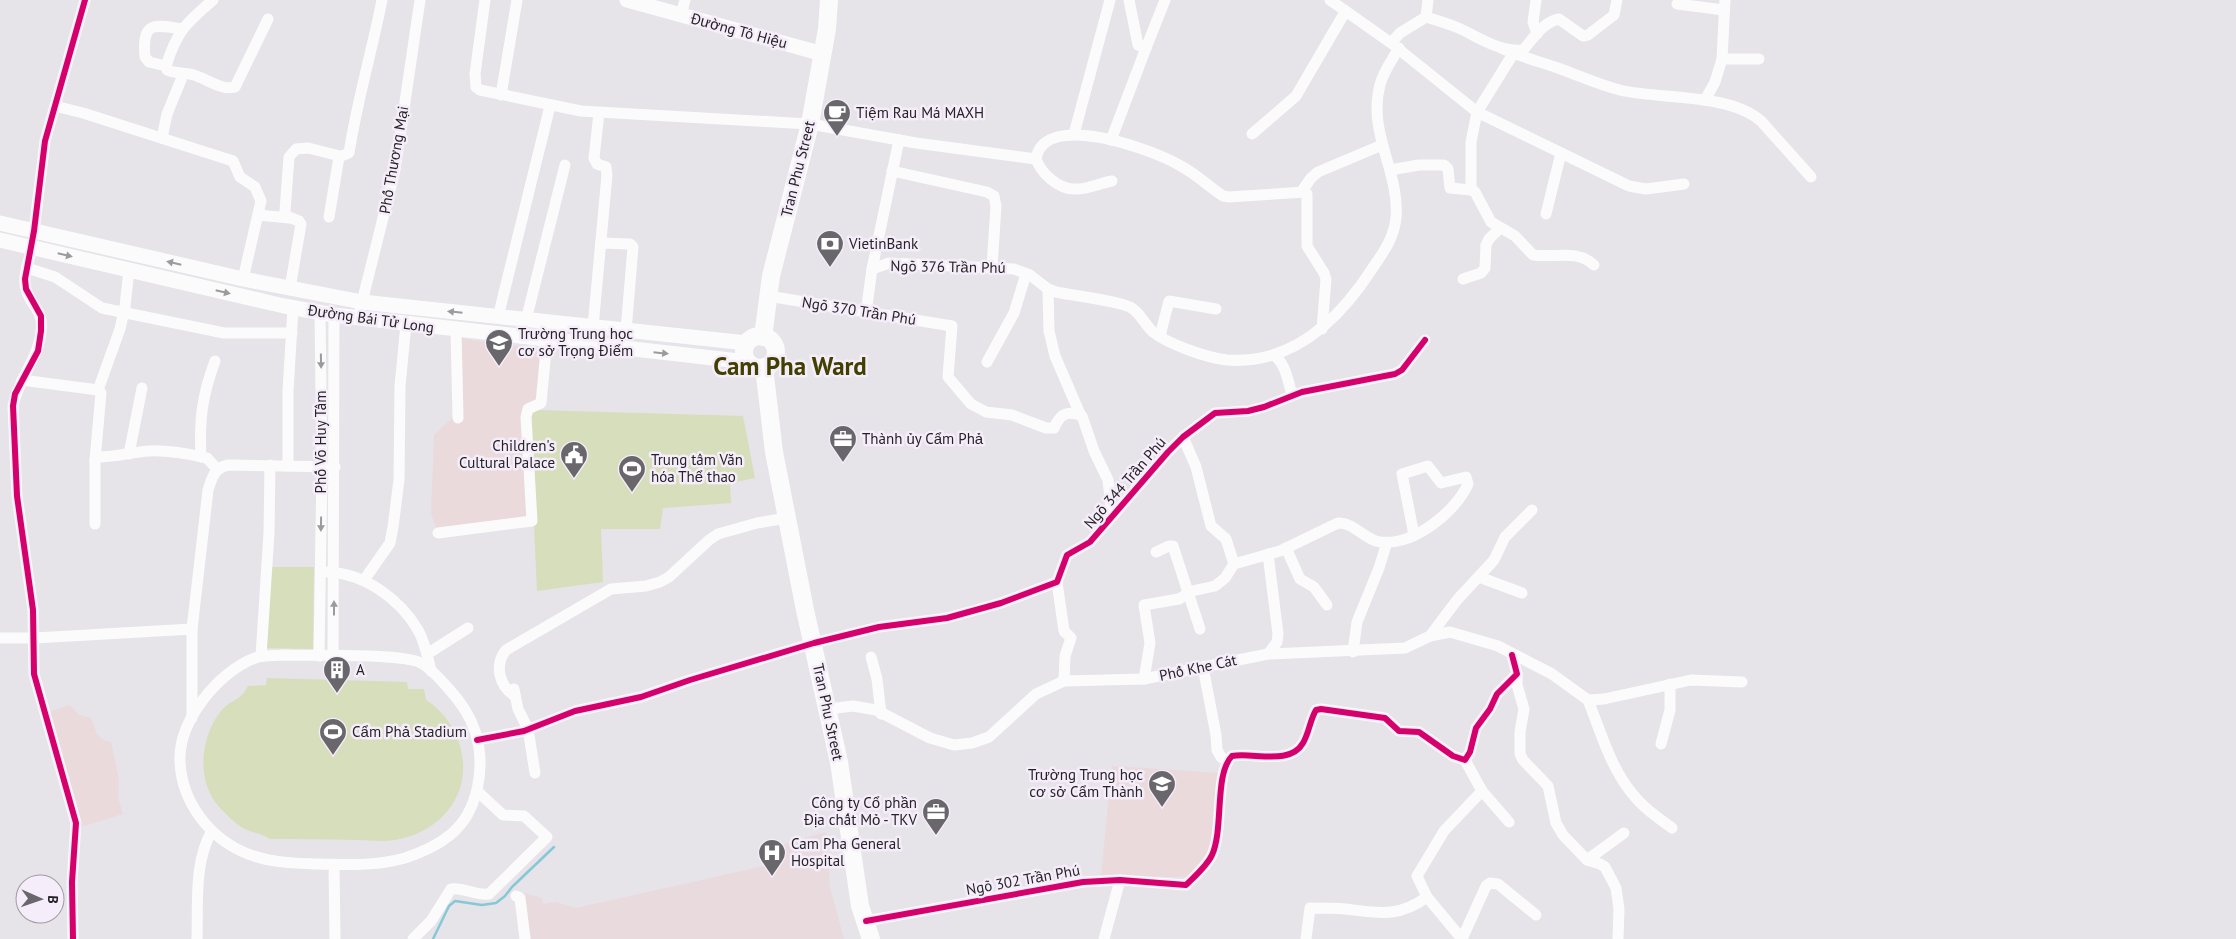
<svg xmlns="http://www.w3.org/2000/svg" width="2236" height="939" font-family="'PT Sans',sans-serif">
	<rect width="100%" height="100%" fill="#e6e3e9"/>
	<g fill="#eadadb">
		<polygon points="458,338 544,350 539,399 533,404 523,405 529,516 437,530 431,513 434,435 460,411"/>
		<polygon points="70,705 78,714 91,718 97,734 103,740 111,742 119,781 118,798 123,814 80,827 46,713"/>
		<polygon points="1112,766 1221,773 1212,850 1195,871 1186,877 1101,876"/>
	</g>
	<polygon fill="#e9dadd" points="826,832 830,888 844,939 531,939 524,893 542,898 543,904 556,902 576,908 764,866 761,851"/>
	<g fill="#d7debb">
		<polygon points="536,410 743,416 755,478 730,483 731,503 663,508 660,529 601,529 603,582 537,591 529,416"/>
		<polygon points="268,567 314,567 313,649 267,648"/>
		<path d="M267,678L407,682L408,689H424L426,700C447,713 461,737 463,762C466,803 434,834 395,840C383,842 369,840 357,840C328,839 299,839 270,839C262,834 254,833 245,829C239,826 232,820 227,815C220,808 213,801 209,791C198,766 204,732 221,711C231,699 240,702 248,686L266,685Z"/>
	</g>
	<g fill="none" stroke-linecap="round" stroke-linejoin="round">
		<polyline stroke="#86c8d6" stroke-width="2.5" points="433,939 449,906 455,901 482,905 496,903 505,896 512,887 554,847"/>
		<g stroke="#fbfbfc" stroke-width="11">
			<path d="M213,0C186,23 177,31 166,66L167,70C176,74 185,72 194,75C207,79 222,91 235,87L268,19"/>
			<polyline points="485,0 475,74 476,87 480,90 581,111 809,124"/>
			<polyline points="1129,0 1138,45 1146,48 1165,0"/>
			<polyline points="1330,0 1391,43 1477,112 1629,186 1646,189 1684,184"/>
			<polyline points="1536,0 1533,22 1537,34"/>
			<polyline points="1677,4 1724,10"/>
			<polyline points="681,15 685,0"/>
			<path d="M1426,17C1436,20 1446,23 1456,27C1478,36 1497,52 1523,50C1533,39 1543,22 1559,19L1583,36L1588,35L1614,15L1617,0"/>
			<polyline points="1391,43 1400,33 1426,17 1428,0"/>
			<path d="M1501,48C1519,56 1537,61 1555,67C1578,75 1601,86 1624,91C1665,99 1730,94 1761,121L1811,177"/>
			<polyline points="1722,59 1759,59"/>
			<path d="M166,66L149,62L145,57C142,22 153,24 181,29"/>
			<polyline points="501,95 517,0"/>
			<polyline points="1705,100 1715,82 1722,59 1725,0"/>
			<polyline points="55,106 83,113 233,161 240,177 255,187 261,201 243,279"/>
			<polyline points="810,124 916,143 1036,159"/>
			<polyline points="1074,134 1110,0"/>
			<polyline points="1252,134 1296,96 1345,12"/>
			<polyline points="162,138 167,114 183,75"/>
			<polyline points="1111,140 1146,48"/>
			<path d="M1036,159C1044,109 1153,150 1179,165C1195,173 1208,186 1223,196L1229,197L1305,192L1307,194V246L1324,273L1326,279L1322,329"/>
			<path d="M1036,159C1041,173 1058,189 1074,189C1086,190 1100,183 1112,181"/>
			<path d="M1390,170L1419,165H1444L1448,169L1450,188L1471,190L1475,192L1491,222L1515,236L1533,255C1554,258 1577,249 1594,265"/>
			<polyline points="892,171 987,192 994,196 996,206 992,267"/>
			<polyline points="1471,190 1471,142 1477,112 1513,54"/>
			<polyline points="1302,191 1311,178 1318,172 1382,145"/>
			<polyline points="1546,214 1561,153"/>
			<polyline points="258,215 289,218"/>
			<path d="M329,217L339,157L349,153C357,101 372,51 382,0"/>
			<polyline points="34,231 45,141 85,0"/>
			<polyline points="601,243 630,244 633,247 626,331"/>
			<path d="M32,248C29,260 22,277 26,289C30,306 44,309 41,331C39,358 18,379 13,406L17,496L33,610L34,674L76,823L72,882L73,939"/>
			<polyline points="27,268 55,277 102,308 224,333 292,333"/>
			<polyline points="872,269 899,140"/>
			<polyline points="1463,279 1481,273 1485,268 1486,245 1489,239 1500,228"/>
			<polyline points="290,288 301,224 299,221 286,216 285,211 289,157 296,149 308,148 340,156"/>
			<polyline points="1048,289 1049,331 1055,356 1080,414"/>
			<path d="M768,296L952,326L948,377L971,404L986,412L1012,415L1046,428H1054C1060,414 1067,410 1082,416L1094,451L1108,480L1112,516"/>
			<polyline points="360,310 395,170 420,0"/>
			<path d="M866,313L872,269L889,263L1014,269L1030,275L1048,289L1056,292C1075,296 1114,300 1130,307C1140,312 1145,325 1153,332C1168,344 1207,358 1227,360C1293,365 1339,320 1372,269C1383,253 1394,238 1396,218C1400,172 1367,132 1380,85C1383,72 1392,60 1399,48"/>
			<polyline points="498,317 550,106"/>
			<polyline points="526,320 565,165"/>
			<polyline points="593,327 607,175 606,167 597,164 594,158 599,113"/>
			<polyline points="456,330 458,418"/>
			<polyline points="1160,336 1169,301 1216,309"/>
			<path d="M1275,356C1286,365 1288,381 1292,395"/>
			<polyline points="987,362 1014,313 1026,274"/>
			<polyline points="22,380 98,390 101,393 95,460"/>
			<polyline points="98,390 120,329 125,306 129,270"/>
			<path d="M1183,437L1196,467L1211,526L1226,539L1234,564L1280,551L1338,523C1352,522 1363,537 1376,541C1409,550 1456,512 1468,484L1466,477L1441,483L1428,466L1402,474L1414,535"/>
			<polyline points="129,454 142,388"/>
			<path d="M201,457C199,420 202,396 215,361"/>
			<polyline points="288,466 288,391 293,308"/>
			<path d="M95,524V460L99,457C116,457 132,452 149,451C168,450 189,454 207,458L217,469"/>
			<polyline points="438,533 532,521 526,417 528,409 541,403 547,340"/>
			<polyline points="1286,548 1300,579 1314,587 1327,605"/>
			<polyline points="1156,552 1169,546 1173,546 1200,629"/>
			<polyline points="1268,554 1278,634 1277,642 1268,654"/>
			<path d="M327,572C364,573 400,599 418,630C425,642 428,658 431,671"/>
			<polyline points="1479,577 1522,593"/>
			<polyline points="364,580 390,543 393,527 399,480 400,386 406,324"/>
			<polyline points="1057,582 1064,631 1071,638 1065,656 1064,681"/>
			<polyline points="1430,636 1450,632 1498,646 1552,674 1588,700 1604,699 1691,680 1742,682"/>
			<polyline points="0,638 35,638 192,629"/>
			<polyline points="1353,652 1357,622 1379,568 1387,542"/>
			<polyline points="427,654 468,628"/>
			<path d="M284,655C311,656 401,653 421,663C432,669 441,680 449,689C459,700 470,716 475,731C486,765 479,812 450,835C438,845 420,853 405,858C377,866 347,865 318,864C294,863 271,863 248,854C210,839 182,803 180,762C178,721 218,672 255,658C264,655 274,656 284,655Z"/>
			<polyline points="261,656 269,533 270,465"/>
			<polyline points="319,656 322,467 320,312"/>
			<polyline points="333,656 334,315"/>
			<polyline points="871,657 877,679 881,714"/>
			<polyline points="1203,667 1216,735 1217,750 1221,757 1227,761"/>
			<polyline points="1517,674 1517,685 1524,709 1520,732 1520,754 1523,760 1548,786 1556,823 1563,835 1587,860 1600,864 1605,867 1616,888 1619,909 1618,939"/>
			<polyline points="1144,679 1150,643 1144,605 1179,599 1192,591 1215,586 1225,578 1234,564"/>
			<polyline points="514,689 518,709 528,729 535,773"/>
			<path d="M515,696C499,686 494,665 506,650L611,589L646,586L660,582L669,577L709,540L718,534L757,523L787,518"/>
			<path d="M1588,700C1600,730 1610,766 1631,792C1642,807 1657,817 1672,828"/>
			<polyline points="828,709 853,706 876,710 930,738 954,745 972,743 989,737 1036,694 1064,681 1144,679 1268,654 1405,648 1430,636 1457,600 1494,560 1505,537 1532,510"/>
			<path d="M192,718V629L208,490C212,478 214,468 228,465L335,467"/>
			<polyline points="477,740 524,731 575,711 641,697 690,680 814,643 879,627 947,618 1001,603 1057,582 1067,555 1090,542 1168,452 1183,437 1215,413 1248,411 1264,407 1302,392 1395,374 1402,370 1425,340"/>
			<polyline points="1661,744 1670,710 1670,684"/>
			<polyline points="1465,760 1482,791 1509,822"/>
			<polyline points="1587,860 1624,833"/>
			<polyline points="334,864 335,939"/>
			<polyline points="516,896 520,898 525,939"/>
			<path d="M866,921L1083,882L1120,880L1186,885C1195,876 1207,866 1212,855C1224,829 1214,774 1232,756C1253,752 1290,766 1303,743C1309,733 1310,720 1316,710L1321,709L1385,718L1399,731L1419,732L1453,756L1465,760L1470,752L1476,728L1490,709L1497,694L1517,674L1512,655"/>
			<path d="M197,939C198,905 194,860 212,831"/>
			<path d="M413,939L431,921L451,889C464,887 476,896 489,894L547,837L524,816L503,815L477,791"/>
			<polyline points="1104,939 1120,880"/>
			<path d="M1306,939L1310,908C1322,908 1334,908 1345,909C1379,913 1398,918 1427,897"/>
			<polyline points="1462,939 1427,897 1417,876 1444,831 1482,791"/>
			<polyline points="1462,939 1486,886 1490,883 1498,884 1536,915"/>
		</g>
		<g stroke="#fbfbfc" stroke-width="15">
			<polyline points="627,0 823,54"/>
			<polyline points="0,223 243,279 362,302 747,343"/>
			<polyline points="0,240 284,306 334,315 748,362"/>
		</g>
		<g stroke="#fbfbfc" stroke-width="18">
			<circle cx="760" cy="352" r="16"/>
			<polyline points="763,337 771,276 810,124 827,29 829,0"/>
			<polyline points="764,367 774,452 805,610 839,762 860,906 871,939"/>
		</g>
		<defs>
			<g id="cycleway">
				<polyline points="477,740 524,731 575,711 641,697 690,680 814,643 879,627 947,618 1001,603 1057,582 1067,555 1090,542 1168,452 1183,437 1215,413 1248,411 1264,407 1302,392 1395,374 1402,370 1425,340"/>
				<path d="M866,921L1083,882L1120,880L1186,885C1195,876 1207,866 1212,855C1224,829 1214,774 1232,756C1253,752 1290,766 1303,743C1309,733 1310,720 1316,710L1321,709L1385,718L1399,731L1419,732L1453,756L1465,760L1470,752L1476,728L1490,709L1497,694L1517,674L1512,655"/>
				<polyline points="73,939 72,882 76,823 34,674 33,610 17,496 13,406 15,394 38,351 41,331 41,316 26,289 25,279 34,231 45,141 85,0"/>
			</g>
		</defs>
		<use href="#cycleway" stroke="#f5edf9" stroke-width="9"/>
		<use href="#cycleway" stroke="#d6006c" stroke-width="6"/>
	</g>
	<defs><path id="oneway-solid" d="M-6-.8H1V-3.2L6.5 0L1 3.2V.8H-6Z" transform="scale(1.25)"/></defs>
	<g fill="#9b9a9d">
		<use href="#oneway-solid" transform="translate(65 255) rotate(13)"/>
		<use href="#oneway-solid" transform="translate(174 263) rotate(-167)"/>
		<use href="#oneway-solid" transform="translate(223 292) rotate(13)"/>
		<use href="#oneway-solid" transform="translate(455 312) rotate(-174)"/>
		<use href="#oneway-solid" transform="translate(661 353) rotate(6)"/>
		<use href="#oneway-solid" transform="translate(321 361) rotate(89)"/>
		<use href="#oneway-solid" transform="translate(321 524) rotate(91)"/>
		<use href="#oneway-solid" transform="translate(334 608) rotate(-90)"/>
	</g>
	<defs>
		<symbol id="cafe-pin" viewBox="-11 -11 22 30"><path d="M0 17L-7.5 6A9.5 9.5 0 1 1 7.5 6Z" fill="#69666c" stroke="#f5edf9"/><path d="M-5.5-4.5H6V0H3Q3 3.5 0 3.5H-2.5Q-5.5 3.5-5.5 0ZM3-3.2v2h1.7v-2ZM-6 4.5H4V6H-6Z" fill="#fff"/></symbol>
		<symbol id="bank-pin" viewBox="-11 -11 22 30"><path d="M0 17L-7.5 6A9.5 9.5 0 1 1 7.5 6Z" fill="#69666c" stroke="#f5edf9"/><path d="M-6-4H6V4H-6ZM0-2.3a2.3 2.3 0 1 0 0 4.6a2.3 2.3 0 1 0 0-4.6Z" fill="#fff"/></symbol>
		<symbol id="school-pin" viewBox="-11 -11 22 30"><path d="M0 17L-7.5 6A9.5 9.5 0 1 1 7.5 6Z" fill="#69666c" stroke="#f5edf9"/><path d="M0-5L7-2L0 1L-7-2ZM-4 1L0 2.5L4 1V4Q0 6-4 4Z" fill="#fff"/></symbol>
		<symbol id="office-pin" viewBox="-11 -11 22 30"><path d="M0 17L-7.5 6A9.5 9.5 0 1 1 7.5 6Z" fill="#69666c" stroke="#f5edf9"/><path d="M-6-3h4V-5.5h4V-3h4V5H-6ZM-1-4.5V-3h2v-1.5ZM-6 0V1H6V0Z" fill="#fff"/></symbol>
		<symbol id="civic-pin" viewBox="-11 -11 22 30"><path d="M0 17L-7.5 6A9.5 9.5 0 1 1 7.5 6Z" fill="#69666c" stroke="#f5edf9"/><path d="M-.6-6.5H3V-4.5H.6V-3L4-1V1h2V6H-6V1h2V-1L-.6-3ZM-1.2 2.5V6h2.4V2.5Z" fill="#fff"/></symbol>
		<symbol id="stadium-pin" viewBox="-11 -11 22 30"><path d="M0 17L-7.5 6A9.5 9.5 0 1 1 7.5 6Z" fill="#69666c" stroke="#f5edf9"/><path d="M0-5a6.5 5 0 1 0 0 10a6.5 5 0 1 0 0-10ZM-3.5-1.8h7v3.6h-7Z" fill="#fff"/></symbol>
		<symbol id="building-pin" viewBox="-11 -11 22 30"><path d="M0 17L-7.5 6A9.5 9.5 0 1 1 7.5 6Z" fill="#69666c" stroke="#f5edf9"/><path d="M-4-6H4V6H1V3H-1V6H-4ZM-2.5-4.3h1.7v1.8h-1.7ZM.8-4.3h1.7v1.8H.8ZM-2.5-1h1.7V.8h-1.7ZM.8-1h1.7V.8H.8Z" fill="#fff"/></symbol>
		<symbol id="hospital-pin" viewBox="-11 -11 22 30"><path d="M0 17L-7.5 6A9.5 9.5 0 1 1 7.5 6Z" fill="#69666c" stroke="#f5edf9"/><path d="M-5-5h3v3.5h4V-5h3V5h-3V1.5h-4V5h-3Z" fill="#fff"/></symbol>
	</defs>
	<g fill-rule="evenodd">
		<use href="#cafe-pin" x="821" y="97" width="32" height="43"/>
		<use href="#bank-pin" x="814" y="228" width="32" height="43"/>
		<use href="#school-pin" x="483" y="327" width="32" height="43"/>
		<use href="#office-pin" x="827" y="423" width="32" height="43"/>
		<use href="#civic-pin" x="558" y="439" width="32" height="43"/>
		<use href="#stadium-pin" x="616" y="453" width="32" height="43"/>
		<use href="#building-pin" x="321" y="654" width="32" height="43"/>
		<use href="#stadium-pin" x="317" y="716" width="32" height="43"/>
		<use href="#school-pin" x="1146" y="768" width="32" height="43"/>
		<use href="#office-pin" x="920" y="796" width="32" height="43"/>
		<use href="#hospital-pin" x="756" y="837" width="32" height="43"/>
	</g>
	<g text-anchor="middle" stroke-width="5" stroke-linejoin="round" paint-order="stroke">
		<g font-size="15" fill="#262328" stroke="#f5edf9">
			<text transform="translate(739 31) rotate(15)" y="5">Đường Tô Hiệu</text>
			<text transform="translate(394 160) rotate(-80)" y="5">Phố Thương Mại</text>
			<text transform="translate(798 169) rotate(-76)" y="5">Tran Phu Street</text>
			<text transform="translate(948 267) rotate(1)" y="5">Ngõ 376 Trần Phú</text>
			<text transform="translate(859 311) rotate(9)" y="5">Ngõ 370 Trần Phú</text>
			<text transform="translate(371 319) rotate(8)" y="5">Đường Bái Tử Long</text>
			<text transform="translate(321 442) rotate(-90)" y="5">Phố Võ Huy Tâm</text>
			<text transform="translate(1125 483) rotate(-49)" y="5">Ngõ 344 Trần Phú</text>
			<text transform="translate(1198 668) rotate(-12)" y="5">Phố Khe Cát</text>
			<text transform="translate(828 712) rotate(78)" y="5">Tran Phu Street</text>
			<text transform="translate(1023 880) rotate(-10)" y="5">Ngõ 302 Trần Phú</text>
		</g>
		<g font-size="15" fill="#262328" stroke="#f5edf9" text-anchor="start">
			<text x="856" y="118">Tiệm Rau Má MAXH</text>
			<text x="849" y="249">VietinBank</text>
			<text x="518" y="339">Trường Trung học<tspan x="518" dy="17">cơ sở Trọng Điểm</tspan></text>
			<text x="862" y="444">Thành ủy Cẩm Phả</text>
			<text x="555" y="451" text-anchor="end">Children's<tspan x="555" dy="17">Cultural Palace</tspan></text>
			<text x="651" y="465">Trung tâm Văn<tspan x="651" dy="17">hóa Thể thao</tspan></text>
			<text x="356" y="675">A</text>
			<text x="352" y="737">Cẩm Phả Stadium</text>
			<text x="1143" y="780" text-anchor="end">Trường Trung học<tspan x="1143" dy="17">cơ sở Cẩm Thành</tspan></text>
			<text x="917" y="808" text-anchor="end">Công ty Cổ phần<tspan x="917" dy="17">Địa chất Mỏ - TKV</tspan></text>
			<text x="791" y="849">Cam Pha General<tspan x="791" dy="17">Hospital</tspan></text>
		</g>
		<g font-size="25" font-weight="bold" fill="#424000" stroke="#f5edf9">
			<text x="790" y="375">Cam Pha Ward</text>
		</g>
	</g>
	<g transform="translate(40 899) rotate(92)"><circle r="24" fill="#f5edf9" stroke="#a29ca5"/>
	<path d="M0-4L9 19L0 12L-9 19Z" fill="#69666c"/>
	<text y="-8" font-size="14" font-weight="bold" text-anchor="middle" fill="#262328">B</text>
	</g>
</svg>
